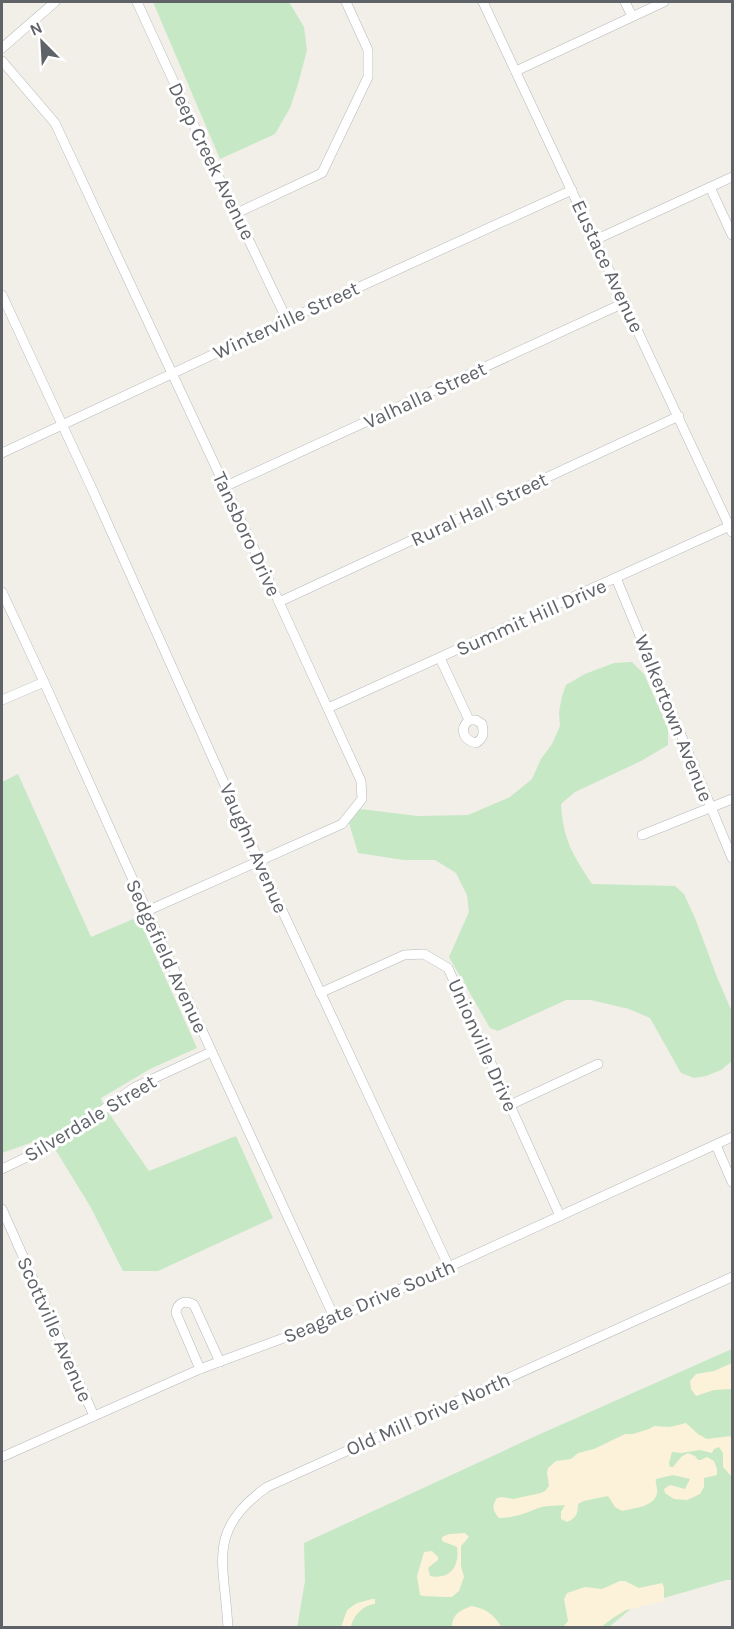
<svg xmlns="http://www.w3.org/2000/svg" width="734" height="1629" font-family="Karla,sans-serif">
	<rect width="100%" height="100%" fill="#f1efe8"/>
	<g fill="#c6e8c5">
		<polygon points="153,2 289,2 304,27 307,50 298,84 290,108 275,134 220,159"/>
		<path d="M632,662L644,674L659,708L668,728V745L641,761L575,792L561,804C563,840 573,855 592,884L675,886L684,894L695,918L717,977L732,1012V1061L721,1070L706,1076L694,1078L681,1073L650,1018L629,1009L591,1000H566L498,1031L490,1028L449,957L469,912L467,895L456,873L435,860H404L358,853L349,823L360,809L418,816L468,815L510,797L532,779L541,759L552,744L560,726L559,712L562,696L566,685L585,674L614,663Z"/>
		<polygon points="18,774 91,937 138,917 197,1048 150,1069 101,1098 103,1104 55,1137 50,1140 47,1137 2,1153 2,782"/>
		<polygon points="108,1112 149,1171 236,1136 273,1218 158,1271 123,1271 90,1206 55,1149"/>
		<polygon points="732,1349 732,1580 726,1580 633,1607 609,1627 297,1628 305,1581 304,1543 538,1435"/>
	</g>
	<g fill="#fbf2d9">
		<polygon points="732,1363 732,1389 714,1390 696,1396 691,1389 690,1381 696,1374 714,1371"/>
		<path d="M686,1423L698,1434L707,1439L730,1436L732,1439V1477L723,1467V1453L719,1447L714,1449L712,1453L700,1450L681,1453L672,1452L669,1463L670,1467H673L681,1457L688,1453L695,1456L698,1460H701L707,1457L714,1461L717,1469V1475L704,1478V1487L700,1494L687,1500L674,1499L665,1493L664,1489L670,1485L685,1489L690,1479L673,1475L656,1479C655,1484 658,1488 657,1493C655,1507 633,1508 622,1511L615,1507L608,1496L584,1501L578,1504C578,1514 576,1518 567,1522L561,1519V1512L565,1505C556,1506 545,1505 536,1509C524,1514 512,1518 499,1518C493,1511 491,1506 497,1498L502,1497L513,1499L541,1493L545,1491L549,1486L547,1473L548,1468L556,1461L571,1459L578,1453L594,1449L625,1434H633L649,1429L654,1426L670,1427Z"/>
		<path d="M465,1533L469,1537L461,1546V1566L464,1577L459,1591L452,1597H446L423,1596L420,1595L417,1576L424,1552L432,1551L438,1557V1560L428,1568L430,1576C450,1580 460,1566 457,1547L442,1541V1537L449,1534Z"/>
		<polygon points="620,1581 625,1581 639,1588 662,1583 664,1587 664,1601 626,1610 613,1618 601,1627 563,1627 568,1621 564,1599 567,1593 585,1587 602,1589"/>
		<path d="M372,1599H375V1604C363,1605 353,1616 351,1627H341L347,1610L357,1603Z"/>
		<path d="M471,1606C485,1608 495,1615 501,1627H452C452,1614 460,1611 471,1606Z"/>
	</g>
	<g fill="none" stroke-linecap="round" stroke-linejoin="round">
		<defs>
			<g id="minor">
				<polyline points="137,2 189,115 287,320"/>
				<polyline points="483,2 732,532"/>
				<polyline points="625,2 632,16"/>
				<polyline points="2,48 55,2"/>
				<polyline points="2,61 55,123 279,602 361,781 362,799 342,824 147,911"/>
				<polyline points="516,71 664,2"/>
				<polyline points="710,187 732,235"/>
				<polyline points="237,213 322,173 368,77 368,50 346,2"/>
				<polyline points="595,240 732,177"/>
				<polyline points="2,295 93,491 259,861 449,1267"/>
				<polyline points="2,453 287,320 572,190"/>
				<polyline points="224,487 626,302"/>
				<polyline points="616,578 732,858"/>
				<polyline points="2,592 44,682 147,911 335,1319"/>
				<polyline points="279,602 679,416"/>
				<path d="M440,658L469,720C459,729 463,740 476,743C484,738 484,733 482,724L476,720H469"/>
				<polyline points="2,700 44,682"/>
				<polyline points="328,708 732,525"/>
				<polyline points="642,835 732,799"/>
				<polyline points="320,993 404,955 424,954 448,968 560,1216"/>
				<polyline points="510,1105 598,1064"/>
				<polyline points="716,1145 732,1182"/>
				<polyline points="2,1169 58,1142 135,1087 211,1052"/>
				<polyline points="2,1209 94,1416"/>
				<path d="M200,1369L176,1313C177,1303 185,1299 194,1305L220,1362"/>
				<polyline points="2,1457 200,1369 335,1319 732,1137"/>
				<path d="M228,1628C225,1564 205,1531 267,1487L732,1277"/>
			</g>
		</defs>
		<use href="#minor" stroke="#b5b8bc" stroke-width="10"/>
		<use href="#minor" stroke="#fff" stroke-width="9"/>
	</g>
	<g text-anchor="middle" stroke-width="6" stroke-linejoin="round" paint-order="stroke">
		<g font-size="20" fill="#5f6368" stroke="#fff">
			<text transform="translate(212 161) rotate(64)" y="7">Deep Creek Avenue</text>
			<text transform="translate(608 266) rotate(65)" y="7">Eustace Avenue</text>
			<text transform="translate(286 320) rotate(-25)" y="7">Winterville Street</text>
			<text transform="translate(425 395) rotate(-25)" y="7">Valhalla Street</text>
			<text transform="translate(479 509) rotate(-25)" y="7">Rural Hall Street</text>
			<text transform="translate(247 534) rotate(65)" y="7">Tansboro Drive</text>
			<text transform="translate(531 617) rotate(-24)" y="7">Summit Hill Drive</text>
			<text transform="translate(674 718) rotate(68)" y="7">Walkertown Avenue</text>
			<text transform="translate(254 848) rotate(66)" y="7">Vaughn Avenue</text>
			<text transform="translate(167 956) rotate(65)" y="7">Sedgefield Avenue</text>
			<text transform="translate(483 1045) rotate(66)" y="7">Unionville Drive</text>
			<text transform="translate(90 1118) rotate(-31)" y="7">Silverdale Street</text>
			<text transform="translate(369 1301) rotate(-23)" y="7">Seagate Drive South</text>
			<text transform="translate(55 1329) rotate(66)" y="7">Scottville Avenue</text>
			<text transform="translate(428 1414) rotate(-24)" y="7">Old Mill Drive North</text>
		</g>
	</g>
	<rect width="734" height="1629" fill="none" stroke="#5f6368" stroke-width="6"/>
	<g transform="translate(42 42) rotate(336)" stroke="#ffffff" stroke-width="4.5" paint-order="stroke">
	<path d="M0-4.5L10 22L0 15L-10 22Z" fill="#5f6368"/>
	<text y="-9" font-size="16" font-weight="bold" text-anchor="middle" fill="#5f6368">N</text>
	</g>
</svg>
